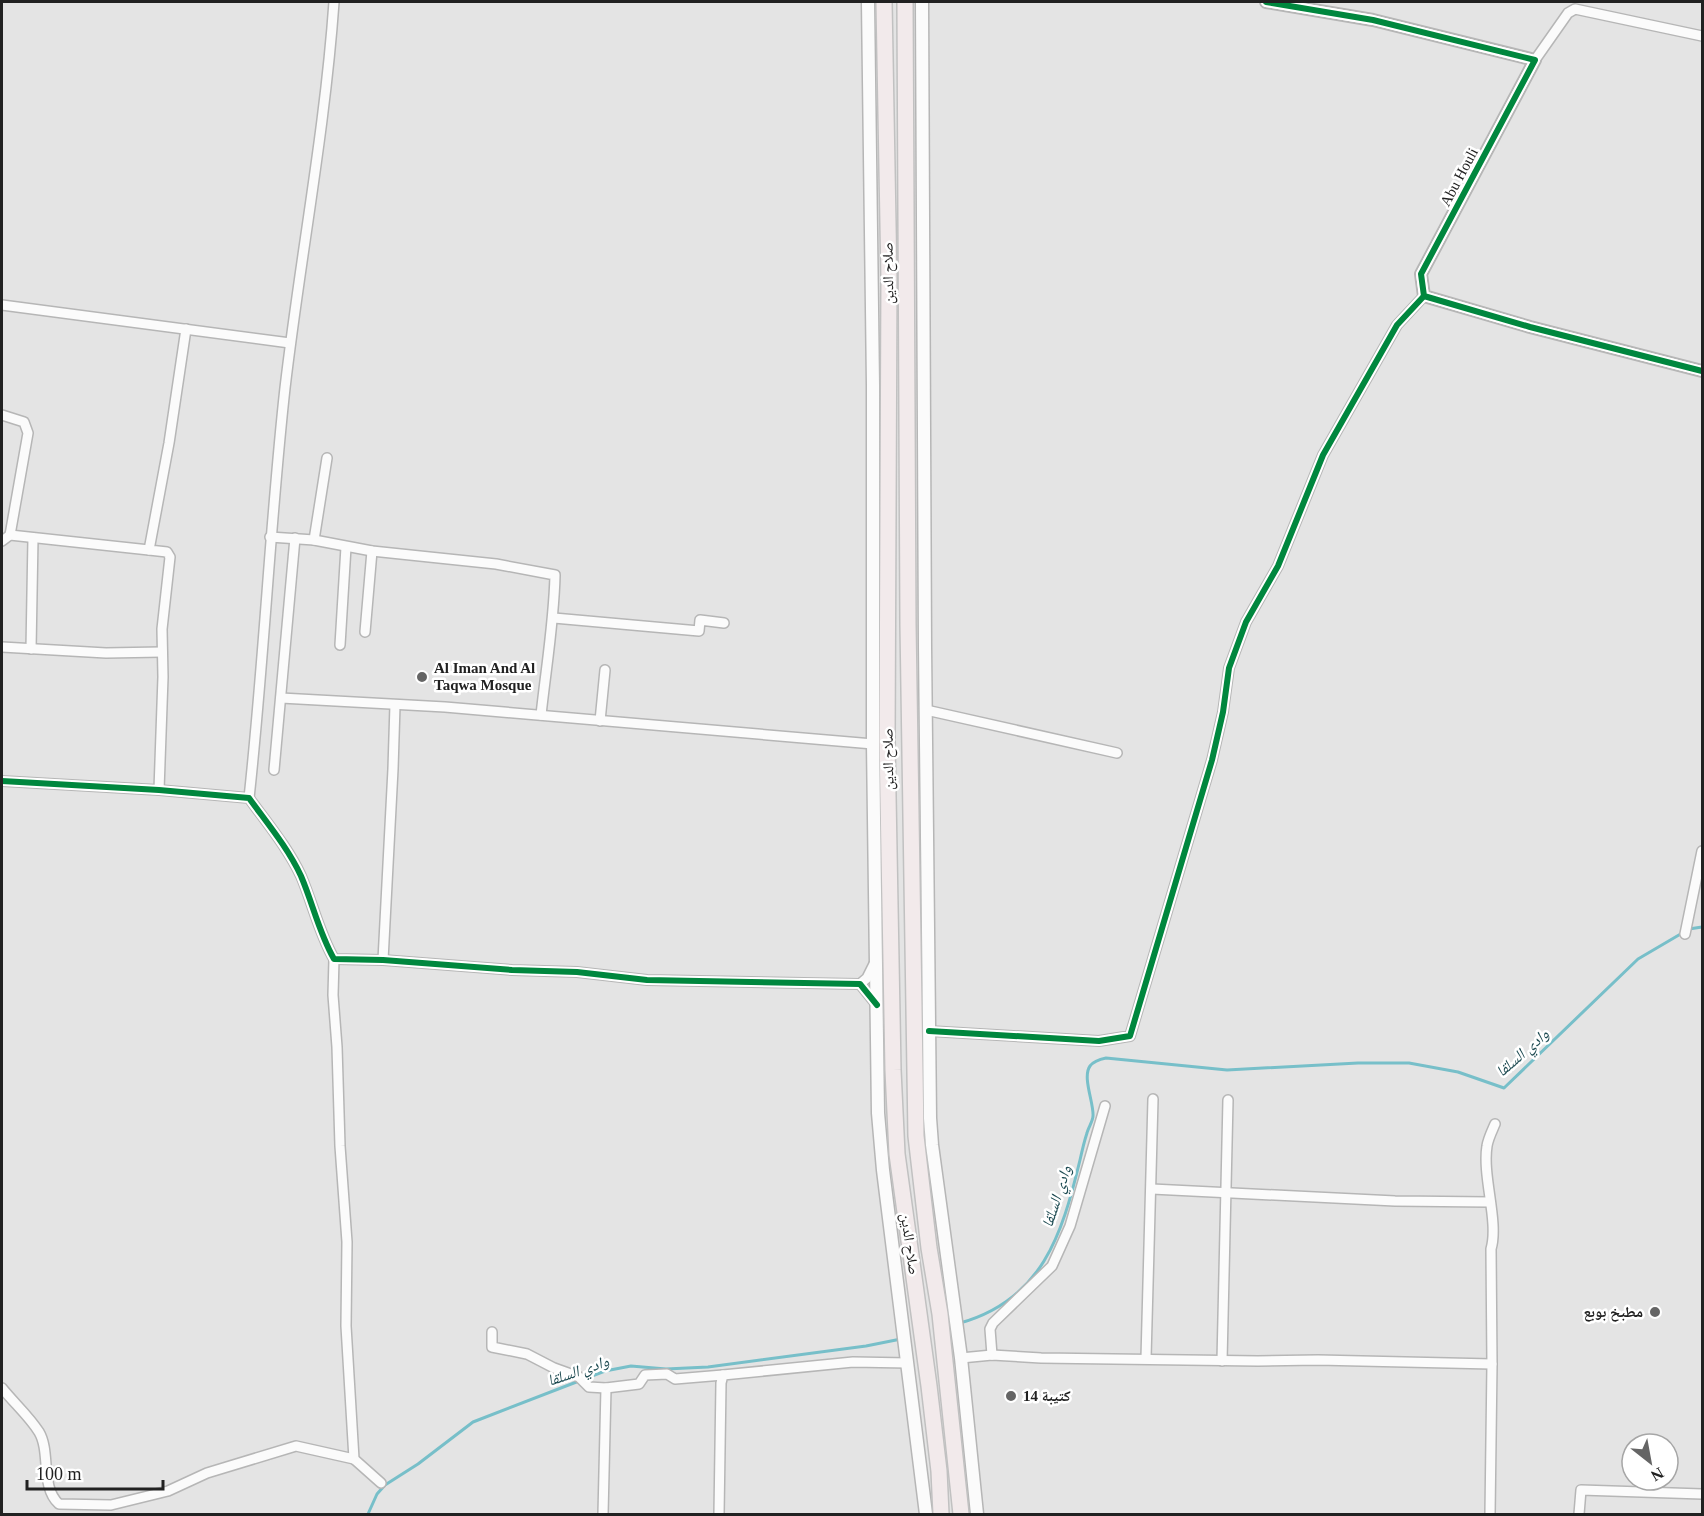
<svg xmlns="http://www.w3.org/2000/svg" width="1704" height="1516" font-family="'Times New Roman','Noto Naskh Arabic',serif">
	<rect width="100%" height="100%" fill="#e4e4e4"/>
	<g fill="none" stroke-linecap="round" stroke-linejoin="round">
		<g stroke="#77bfc9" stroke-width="3">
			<polyline points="1689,929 1702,927"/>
			<path d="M960,1323C1042,1300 1062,1235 1080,1160C1082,1151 1084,1142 1087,1133C1088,1128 1093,1121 1093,1116C1094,1103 1082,1077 1090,1066C1093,1062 1101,1059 1106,1058L1227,1070L1358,1063H1409L1458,1072L1504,1088L1638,959L1684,932"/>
			<polyline points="368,1514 377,1494 385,1485 418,1464 473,1422 605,1371 631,1366 666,1369 708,1367 866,1346 901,1339"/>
		</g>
		<defs>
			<g id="minor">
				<polyline points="1535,60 1568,13 1575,9 1702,36"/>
				<polyline points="2,305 290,343"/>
				<polyline points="2,415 24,422 28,433 10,535"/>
				<path d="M270,537L314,540L372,551L496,564L555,575C554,622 546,668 541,715"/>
				<polyline points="314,540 327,458"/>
				<polyline points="2,541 10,535 149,550"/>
				<polyline points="554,618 699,631 700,620 724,623"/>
				<polyline points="365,632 372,551"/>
				<polyline points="340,645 346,547"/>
				<polyline points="2,647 106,653 162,652"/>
				<polyline points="31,649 33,538"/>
				<polyline points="281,698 445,707 873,744"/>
				<polyline points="926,710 1117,753"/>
				<polyline points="600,721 605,670"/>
				<polyline points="274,770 295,538"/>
				<path d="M2,781L159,790L249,798C267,823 288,848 301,876C313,904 319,933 334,959L383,960L512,970L577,972L647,980L860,984L876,1004"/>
				<polyline points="159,790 163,677 162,629 170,557 167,552 149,550 169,443 186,329"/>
				<path d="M249,798C264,661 270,524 285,388C300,259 325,131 334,2"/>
				<polyline points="1685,934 1702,851"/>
				<polyline points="334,959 333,995 337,1047 340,1146 347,1242 346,1326 354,1459 381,1483"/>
				<polyline points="383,960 393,769 395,705"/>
				<polyline points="860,984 867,978 875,962"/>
				<polyline points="929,1031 1099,1041 1130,1036 1212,760 1223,712 1229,668 1246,622 1278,566 1323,455 1397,325 1424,296"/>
				<polyline points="1152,1189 1395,1201 1489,1202"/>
				<polyline points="492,1332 492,1347 527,1354 554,1368 579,1377 589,1387 606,1388 639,1384 645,1375 667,1374 675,1379 723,1375"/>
				<polyline points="992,1355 990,1329 993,1323 1052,1266 1070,1226 1105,1106"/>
				<polyline points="961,1358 992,1355 1041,1358 1258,1361 1318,1360 1492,1364"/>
				<polyline points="1146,1358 1153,1099"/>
				<polyline points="1222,1361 1228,1100"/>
				<path d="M2,1388C13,1402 29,1416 39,1432C51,1452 40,1487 59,1504L111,1505L168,1491L207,1473L296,1446L354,1459"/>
				<polyline points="603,1514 606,1388"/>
				<polyline points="719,1514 721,1383 723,1375 853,1362 908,1363"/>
				<path d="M1490,1514L1492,1364L1491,1249C1499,1222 1482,1176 1487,1146C1488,1139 1492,1131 1495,1124"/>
				<polyline points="1579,1514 1581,1490 1702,1494"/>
			</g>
			<polyline id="tertiary" points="1266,2 1373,20 1535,60 1421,274 1424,296 1530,327 1702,371"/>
			<g id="secondary">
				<polyline points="868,2 873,385 873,744 878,1113 883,1170 926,1514"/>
				<polyline points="922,2 925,647 930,1118 932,1145 961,1358 977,1514"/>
			</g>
			<g id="trunk">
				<polyline points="884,2 889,279 887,741 893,1070 897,1154 929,1386 939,1471 941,1514"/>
				<polyline points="905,2 908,624 916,1136 929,1248 940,1314 961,1514"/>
			</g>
		</defs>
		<use href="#minor" stroke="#b6b6b6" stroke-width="12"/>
		<use href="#tertiary" stroke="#b6b6b6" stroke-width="14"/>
		<use href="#secondary" stroke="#b6b6b6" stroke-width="15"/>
		<use href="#trunk" stroke="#c1c1c1" stroke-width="18"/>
		<use href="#minor" stroke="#fbfbfb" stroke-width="9"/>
		<use href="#tertiary" stroke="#fbfbfb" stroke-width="10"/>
		<use href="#secondary" stroke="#fbfbfb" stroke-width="12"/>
		<use href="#trunk" stroke="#f2eaeb" stroke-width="15"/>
		<defs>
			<g id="cycleway">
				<polyline points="1266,2 1373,20 1535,60 1421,274 1424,296 1530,327 1702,371"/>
				<path d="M2,781L159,790L249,798C267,823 288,848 301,876C313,904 319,933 334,959L383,960L512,970L577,972L647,980L860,984L877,1005"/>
				<polyline points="929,1031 1099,1041 1130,1036 1212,760 1223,712 1229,668 1246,622 1278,566 1323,455 1397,325 1424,296"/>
			</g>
		</defs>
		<use href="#cycleway" stroke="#fff" stroke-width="10"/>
		<use href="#cycleway" stroke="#00873e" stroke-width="6"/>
	</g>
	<g fill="#656565" stroke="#fff" stroke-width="2">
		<circle cx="422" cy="677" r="6"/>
		<circle cx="1655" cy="1312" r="6"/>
		<circle cx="1011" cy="1396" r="6"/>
	</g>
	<g text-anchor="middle" stroke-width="5" stroke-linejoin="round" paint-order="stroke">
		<g font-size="15" fill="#212121" stroke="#fff">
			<text transform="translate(1459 177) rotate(-62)" y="5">Abu Houli</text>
			<text transform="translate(888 273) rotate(-91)" y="5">صلاح الدين</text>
			<text transform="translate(888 759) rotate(-91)" y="5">صلاح الدين</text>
			<text transform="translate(910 1244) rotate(82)" y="5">صلاح الدين</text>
		</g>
		<g font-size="15" font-weight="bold" fill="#212121" stroke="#fff" text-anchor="start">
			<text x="434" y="673">Al Iman And Al<tspan x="434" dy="17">Taqwa Mosque</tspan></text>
			<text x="1643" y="1317" text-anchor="end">مطبخ بوبع</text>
			<text x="1023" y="1401">كتيبة 14</text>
		</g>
		<g font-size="16" font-style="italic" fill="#1e4b52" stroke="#fff">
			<text transform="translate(1522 1052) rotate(-41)" y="6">وادي السلقا</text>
			<text transform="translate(1056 1196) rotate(-72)" y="6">وادي السلقا</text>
			<text transform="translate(578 1370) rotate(-19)" y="6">وادي السلقا</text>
		</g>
	</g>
	<rect width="1704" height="1516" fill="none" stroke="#212121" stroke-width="6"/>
	<g transform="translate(1650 1462) rotate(149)"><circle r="28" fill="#ffffff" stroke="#a6a6a6" stroke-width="1.5"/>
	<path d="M0-4.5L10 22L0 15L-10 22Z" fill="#656565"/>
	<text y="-9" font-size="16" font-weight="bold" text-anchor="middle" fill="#212121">N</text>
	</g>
	<path d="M27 1480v9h136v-9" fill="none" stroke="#212121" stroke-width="3"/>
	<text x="36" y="1480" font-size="18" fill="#212121" stroke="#ffffff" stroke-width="4.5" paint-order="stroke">100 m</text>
</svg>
